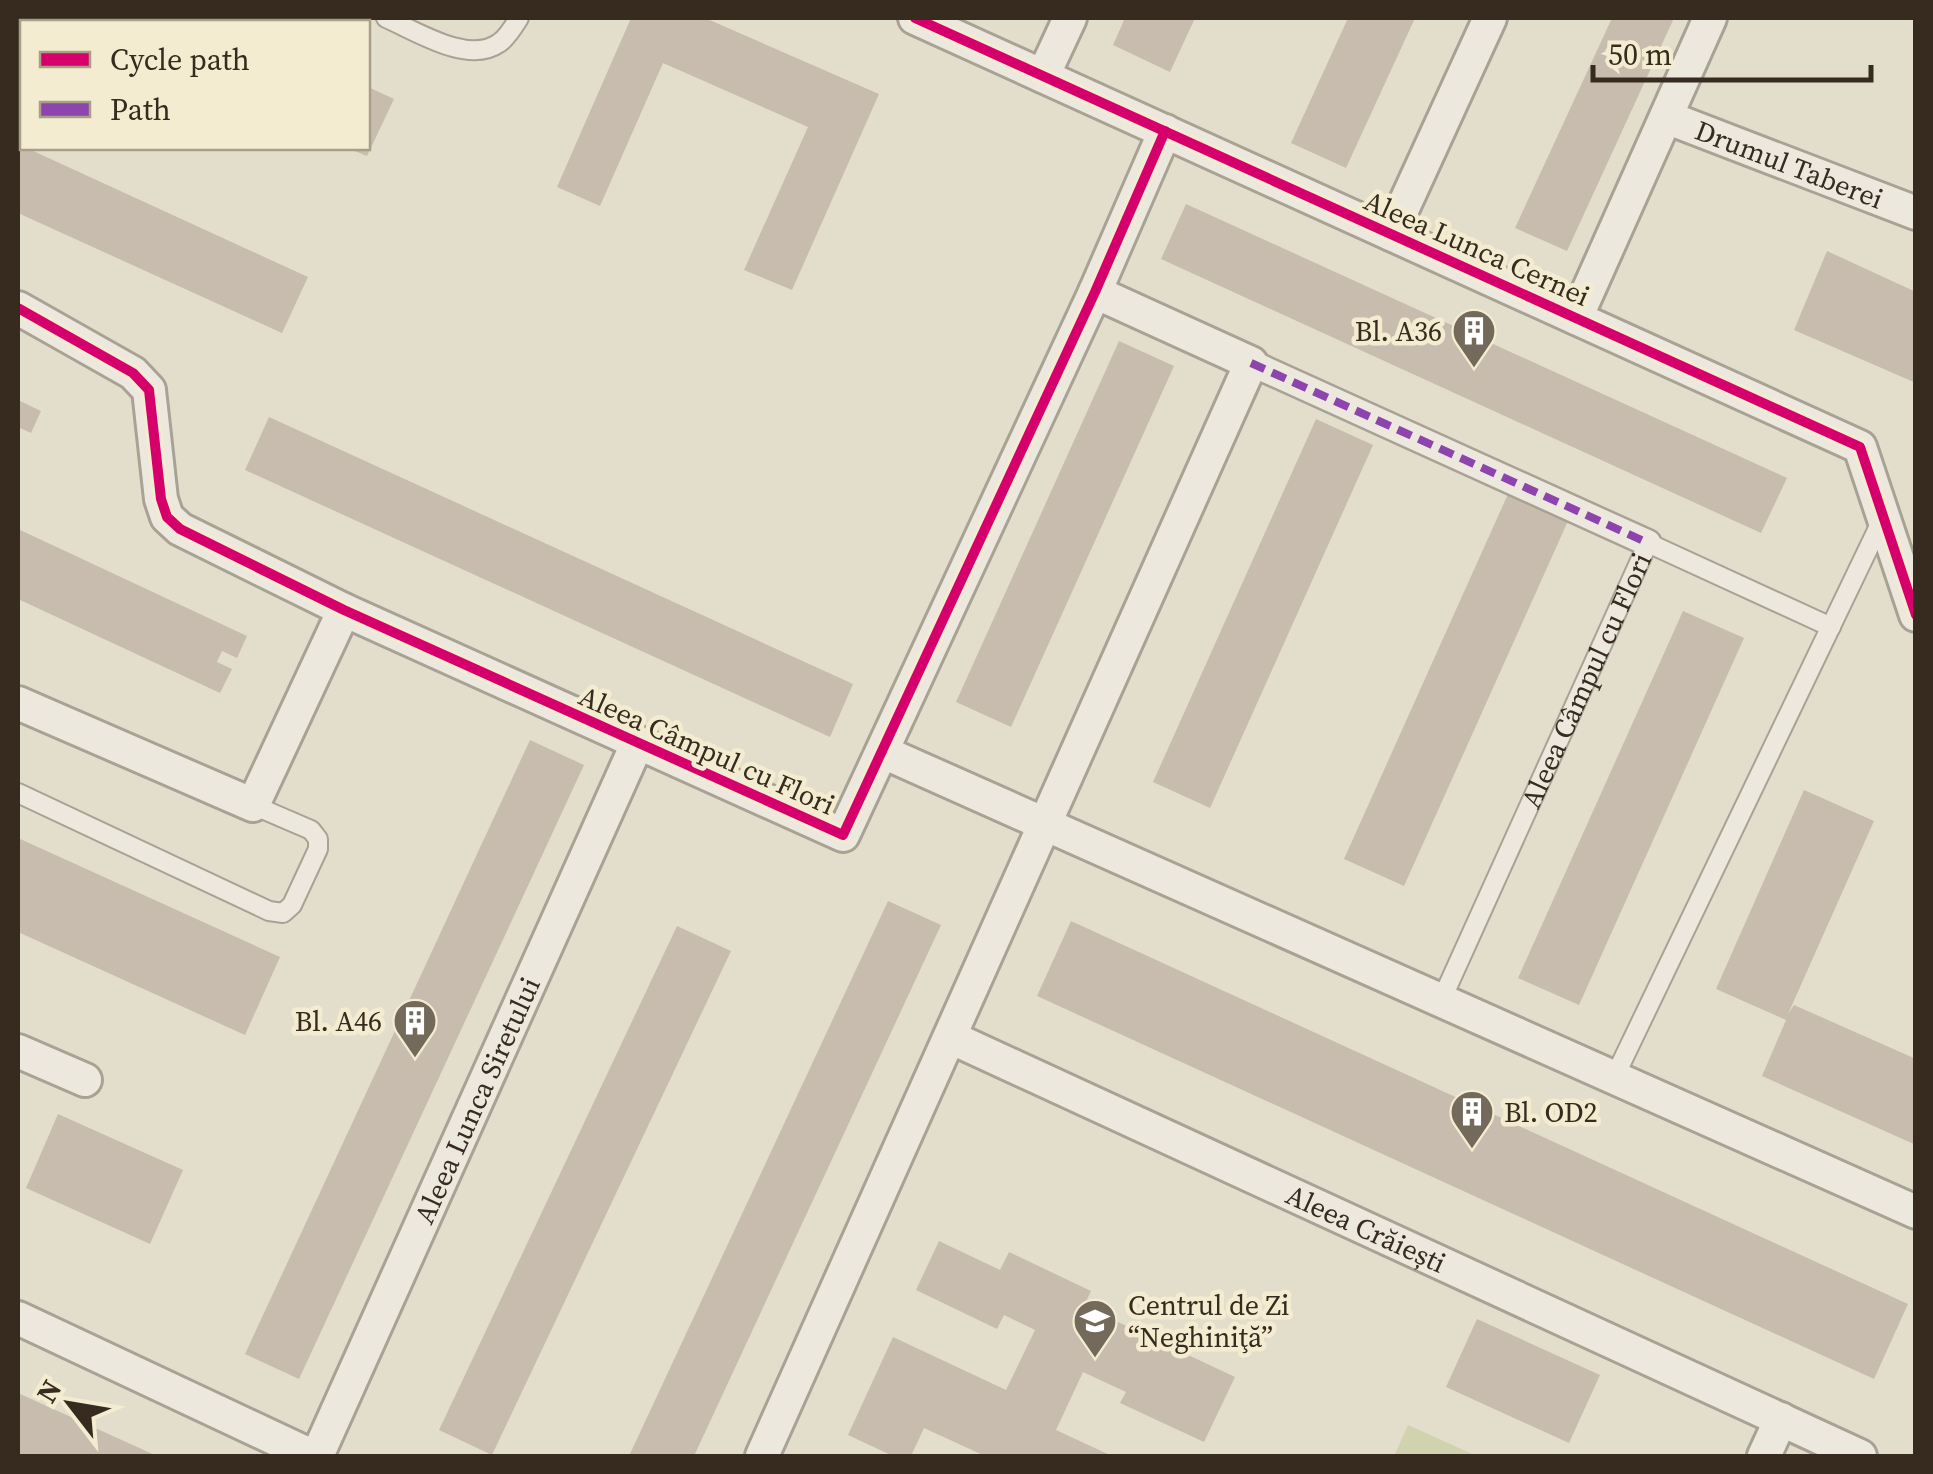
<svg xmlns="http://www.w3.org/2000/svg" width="1933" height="1474" font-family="'Source Serif 4',serif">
	<rect width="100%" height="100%" fill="#e3decc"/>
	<polygon fill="#d0d3ae" points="1408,1425 1477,1456 1394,1456"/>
	<g fill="#c7bcad">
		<polygon points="63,18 216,18 227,22 73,22"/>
		<polygon points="631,18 705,18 879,94 792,290 744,270 808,127 663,63 600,206 557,187"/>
		<polygon points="1125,18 1195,18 1170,72 1113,45"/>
		<polygon points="1348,18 1415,18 1346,168 1291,143"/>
		<polygon points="1612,18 1674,18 1567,251 1515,228"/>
		<polygon points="368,87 394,99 367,156 347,148 368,148"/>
		<polygon points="18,144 308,277 282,333 18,213"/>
		<polygon points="1186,204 1787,478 1761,533 1161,259"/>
		<polygon points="1827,251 1916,292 1916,383 1794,330"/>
		<polygon points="1119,341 1174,366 1011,727 956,702"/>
		<polygon points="18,400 41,411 31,433 18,427"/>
		<polygon points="269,417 853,684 830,737 245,470"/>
		<polygon points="1316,419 1373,445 1210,808 1153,782"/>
		<polygon points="1508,494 1568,521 1404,886 1344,859"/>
		<polygon points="18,529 247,636 237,658 222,651 217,662 232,669 220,693 18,599"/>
		<polygon points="1683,611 1744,638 1579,1005 1518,978"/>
		<polygon points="530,740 584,765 299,1379 245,1354"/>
		<polygon points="1804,790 1874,821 1788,1014 1794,1005 1916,1059 1916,1145 1762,1076 1786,1020 1716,989"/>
		<polygon points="18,838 280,957 245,1035 18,932"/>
		<polygon points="888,901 941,925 694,1456 629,1456"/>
		<polygon points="1071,921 1908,1304 1874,1379 1037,996"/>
		<polygon points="677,926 731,951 492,1455 439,1430"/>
		<polygon points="58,1114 183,1170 150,1244 26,1188"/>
		<polygon points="939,1241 1000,1270 1009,1252 1091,1291 1084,1306 1235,1377 1204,1442 1120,1403 1126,1392 1083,1372 1056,1430 1112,1456 985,1456 924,1428 911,1456 893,1456 848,1435 893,1337 1006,1390 1035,1330 1004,1315 997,1329 916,1290"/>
		<polygon points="1477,1319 1600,1375 1569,1443 1446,1387"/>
		<polygon points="18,1393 157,1456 18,1456"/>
	</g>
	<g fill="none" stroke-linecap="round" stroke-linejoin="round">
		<defs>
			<g id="service">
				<path d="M386,18C416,31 468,65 499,43C507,38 514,26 519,18"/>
				<polyline points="18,793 269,911 283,913 292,905 318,849 318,839 311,830 253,805"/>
				<path id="s1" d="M1441,1001L1648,543L1831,627"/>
				<polyline points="1614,1078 1882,520"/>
			</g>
			<polyline id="pedestrian" points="1251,363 1648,543"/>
			<g id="minor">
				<polyline points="915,18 1860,447 1916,615"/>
				<polyline points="1043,76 1070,18"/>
				<path id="s2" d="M1666,117L1916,213"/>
				<polyline points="1391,234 1490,18"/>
				<polyline points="18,308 133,373 149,390 161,499 167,517 180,529 344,610 843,835 1095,292 1165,131"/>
				<polyline points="1576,318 1710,18"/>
				<polyline points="18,703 253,805 344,610"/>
				<polyline points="883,752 1916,1212"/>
				<path id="s3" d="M950,1037L1860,1456"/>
				<polyline points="18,1051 85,1080"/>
				<polyline points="18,1318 312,1456"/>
				<path id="s4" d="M317,1456L637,744"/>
				<polyline points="762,1456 1251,363 1095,292"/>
				<polyline points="1764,1456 1781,1419"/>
			</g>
		</defs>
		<use href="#service" stroke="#a8a295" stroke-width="22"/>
		<use href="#pedestrian" stroke="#a8a295" stroke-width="30"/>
		<use href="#minor" stroke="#a8a295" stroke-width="38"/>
		<use href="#service" stroke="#ece8dd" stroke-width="18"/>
		<use href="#pedestrian" stroke="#ece8dd" stroke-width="25"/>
		<use href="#minor" stroke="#ece8dd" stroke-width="32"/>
		<polyline stroke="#8e44ad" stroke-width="8" stroke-dasharray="15 8" stroke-linecap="butt" points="1251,363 1648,543"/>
		<defs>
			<g id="cycleway">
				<polyline points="915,18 1860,447 1916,615"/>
				<polyline points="18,308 133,373 149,390 161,499 167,517 180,529 344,610 843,835 1095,292 1165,131"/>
			</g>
		</defs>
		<use href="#cycleway" stroke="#f4ecd1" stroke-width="16"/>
		<use href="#cycleway" stroke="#d6006c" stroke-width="10"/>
	</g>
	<defs>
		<symbol id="building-pin" viewBox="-11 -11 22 30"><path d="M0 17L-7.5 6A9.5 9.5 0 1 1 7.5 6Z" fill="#736a5b" stroke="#f4ecd1"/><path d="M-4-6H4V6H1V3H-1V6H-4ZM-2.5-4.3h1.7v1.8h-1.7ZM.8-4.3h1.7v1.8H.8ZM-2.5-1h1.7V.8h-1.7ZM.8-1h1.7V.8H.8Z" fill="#fff"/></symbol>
		<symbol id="school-pin" viewBox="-11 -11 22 30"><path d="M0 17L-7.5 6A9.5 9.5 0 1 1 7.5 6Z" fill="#736a5b" stroke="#f4ecd1"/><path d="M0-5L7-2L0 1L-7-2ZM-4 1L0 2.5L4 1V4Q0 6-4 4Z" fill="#fff"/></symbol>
	</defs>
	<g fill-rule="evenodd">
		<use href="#building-pin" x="1449" y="306" width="50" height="68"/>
		<use href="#building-pin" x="390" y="996" width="50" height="68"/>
		<use href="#building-pin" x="1447" y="1087" width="50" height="68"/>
		<use href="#school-pin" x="1070" y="1296" width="50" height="68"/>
	</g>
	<g text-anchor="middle" stroke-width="9" stroke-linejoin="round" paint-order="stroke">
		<g font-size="28" fill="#362b1e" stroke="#f4ecd1">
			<text dy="10" stroke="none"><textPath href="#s2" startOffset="132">Drumul Taberei</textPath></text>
			<text transform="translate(1477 248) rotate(24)" y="10">Aleea Lunca Cernei</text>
			<text dy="10" stroke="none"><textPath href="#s1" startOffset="352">Aleea Câmpul cu Flori</textPath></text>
			<text transform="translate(707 750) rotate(24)" y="10">Aleea Câmpul cu Flori</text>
			<text dy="10" stroke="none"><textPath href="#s4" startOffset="390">Aleea Lunca Siretului</textPath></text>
			<text dy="10" stroke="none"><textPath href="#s3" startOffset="458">Aleea Crăiești</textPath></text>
		</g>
		<g font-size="28" fill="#362b1e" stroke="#f4ecd1" text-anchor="end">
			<text x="1442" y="341">Bl. A36</text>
			<text x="382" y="1031">Bl. A46</text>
			<text x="1504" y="1122" text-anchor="start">Bl. OD2</text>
			<text x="1128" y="1315" text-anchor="start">Centrul de Zi<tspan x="1128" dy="32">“Neghiniţă”</tspan></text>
		</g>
	</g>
	<rect width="1933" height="1474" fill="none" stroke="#362b1e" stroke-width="40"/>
	<rect x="20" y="20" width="350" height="130" fill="#f4ecd1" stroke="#a89f89" stroke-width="2.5"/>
	<rect x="40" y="52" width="50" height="15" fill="#d6006c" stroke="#a89f89" stroke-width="2.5"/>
	<text x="110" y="70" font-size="30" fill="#362b1e">Cycle path</text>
	<rect x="40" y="102" width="50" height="15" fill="#8e44ad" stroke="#a89f89" stroke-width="2.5"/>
	<text x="110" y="120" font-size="30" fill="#362b1e">Path</text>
	<g transform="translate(70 1404) rotate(301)" stroke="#f4ecd1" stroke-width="8" paint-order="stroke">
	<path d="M0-8L18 38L0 25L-18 38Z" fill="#362b1e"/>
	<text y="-15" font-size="28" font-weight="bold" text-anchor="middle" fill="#362b1e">N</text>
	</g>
	<path d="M1593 65v15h278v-15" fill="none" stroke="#362b1e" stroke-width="5"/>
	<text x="1608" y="65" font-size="30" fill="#362b1e" stroke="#f4ecd1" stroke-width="8" paint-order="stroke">50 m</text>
</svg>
